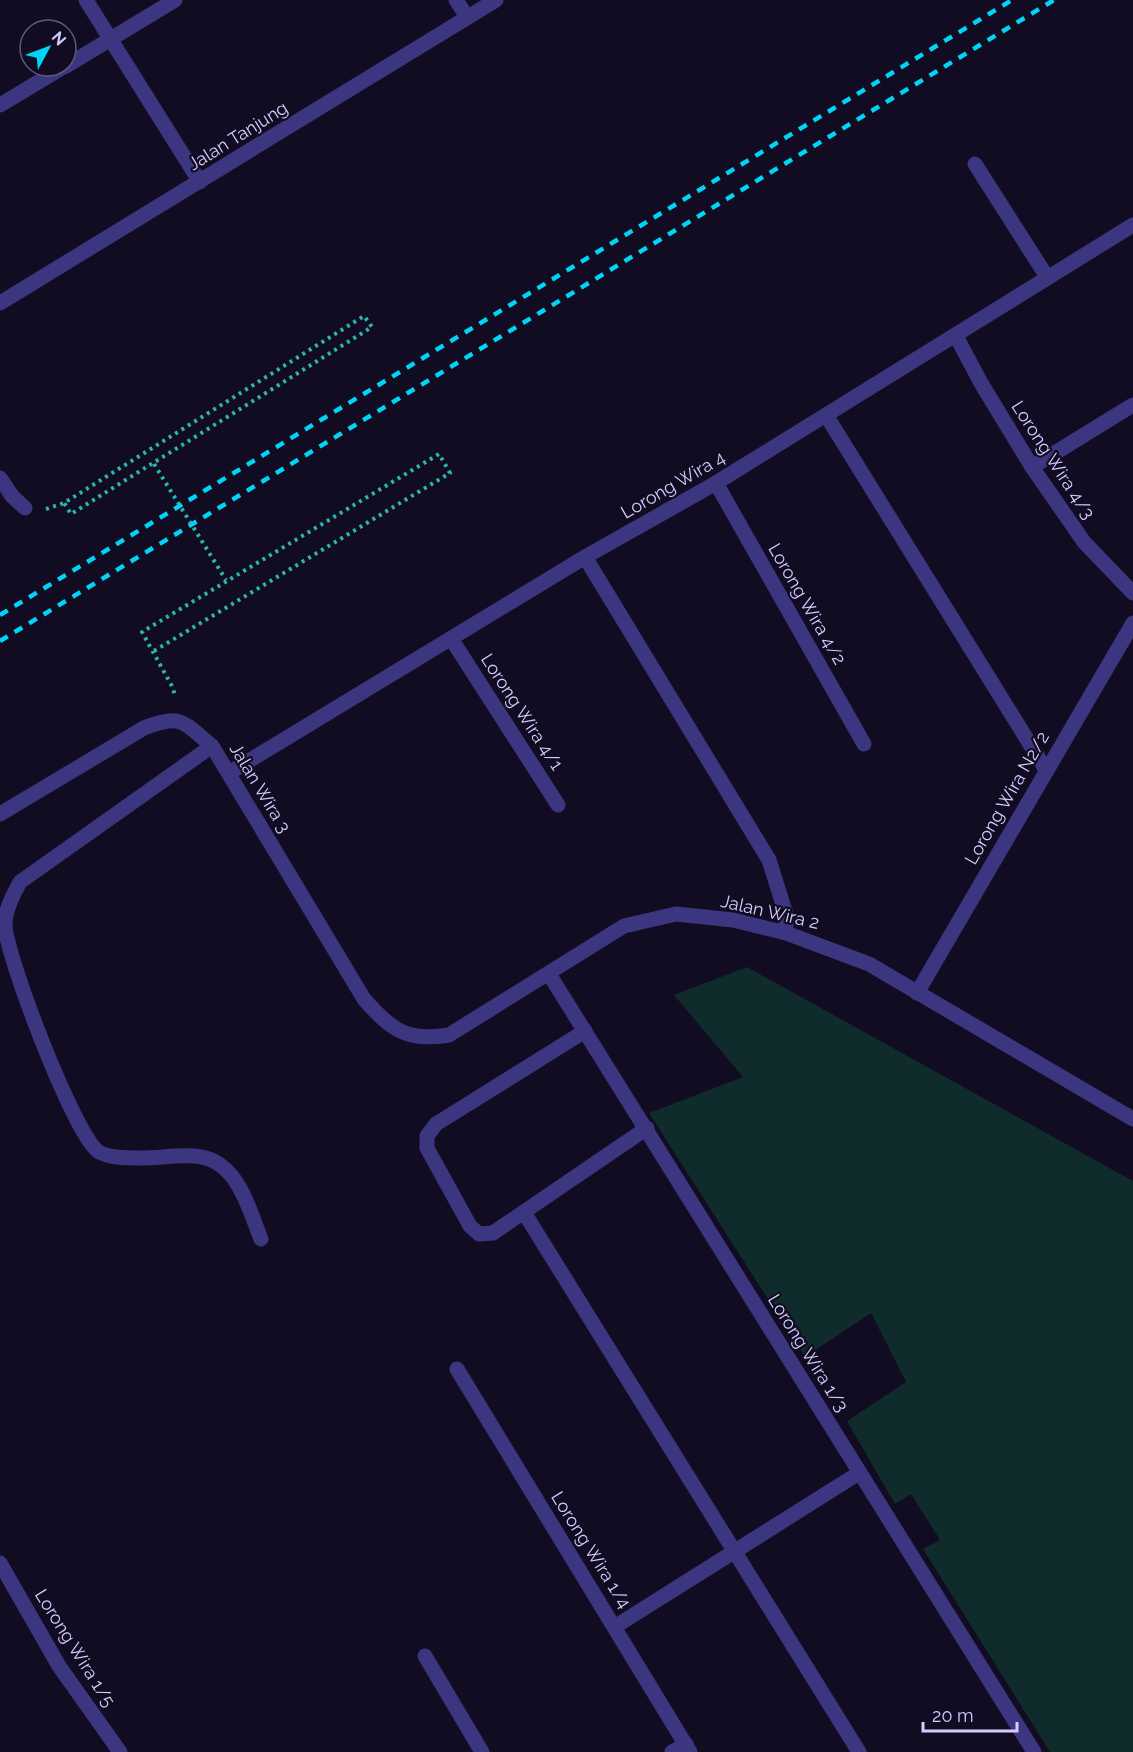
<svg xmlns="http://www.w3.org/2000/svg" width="1133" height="1752" font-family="Raleway,sans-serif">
	<rect width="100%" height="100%" fill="#110c21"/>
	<polygon fill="#0f2b2b" points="747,967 1133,1181 1133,1752 1050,1752 923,1549 940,1540 911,1494 895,1504 847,1421 906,1382 871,1313 805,1357 649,1113 743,1077 674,995"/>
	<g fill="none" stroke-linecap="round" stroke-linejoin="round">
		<g stroke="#2bb4b2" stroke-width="4" stroke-dasharray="3 4.5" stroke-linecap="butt">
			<polyline points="46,509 64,503 364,316 372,327 71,514 64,503"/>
			<polyline points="154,651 450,473 439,454 142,632 173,688 175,697"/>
		</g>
		<g stroke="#3c3681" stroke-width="15">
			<polyline points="66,66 175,0"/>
			<polyline points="0,105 65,66"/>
			<polyline points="975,164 1047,277"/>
			<polyline points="826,415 1046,770"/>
			<polyline points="1032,467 1133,405"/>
			<path d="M212,746L20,882C13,895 5,910 5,925C6,956 75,1137 99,1152C109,1158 129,1158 140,1158C158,1158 176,1155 194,1156C237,1158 248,1207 261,1239"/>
			<polyline points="525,1214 859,1752"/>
		</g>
		<g stroke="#3c3681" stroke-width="15">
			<polyline points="86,0 200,182"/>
			<polyline points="456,0 467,17"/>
			<polyline points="0,303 496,0"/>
			<polyline points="956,336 981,383 1032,467 1084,542 1133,593"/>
			<polyline points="0,478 12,496 25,508"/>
			<polyline points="716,483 864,744"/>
			<polyline points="585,557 769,860 786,914 786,933"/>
			<polyline points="452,640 558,805"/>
			<polyline points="229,773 585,557 716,483 1133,225"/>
			<path d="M0,814L144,728C182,713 183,722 212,746L364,999C391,1030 407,1042 449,1035L624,926L676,914L733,920L786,933L869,964L1133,1119"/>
			<polyline points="549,974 1034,1752"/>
			<polyline points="917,993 1133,623"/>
			<polyline points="585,1031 436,1124 427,1136 427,1148 470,1226 479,1234 493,1233 647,1128"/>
			<polyline points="457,1369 690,1752"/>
			<polyline points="0,1563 59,1666 120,1752"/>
			<polyline points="616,1626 859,1473"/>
			<polyline points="425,1656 482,1752"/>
			<polyline points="672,1752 686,1744"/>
		</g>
		<g stroke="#00d4f7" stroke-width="4.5" stroke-dasharray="9 8" stroke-linecap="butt">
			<polyline points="0,615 1012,0"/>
			<polyline points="0,641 1054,0"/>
		</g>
		<polyline stroke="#2bb4b2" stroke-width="4" stroke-dasharray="3 4.5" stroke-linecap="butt" points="154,464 226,580"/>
	</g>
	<g text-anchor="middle" stroke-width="4.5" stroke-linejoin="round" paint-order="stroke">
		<g font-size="18" fill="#d4ccff" stroke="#110c21">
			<text transform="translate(238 136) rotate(-32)" y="6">Jalan Tanjung</text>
			<text transform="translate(1053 460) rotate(57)" y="6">Lorong Wira 4/3</text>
			<text transform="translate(673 485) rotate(-30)" y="6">Lorong Wira 4</text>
			<text transform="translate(807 604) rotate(60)" y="6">Lorong Wira 4/2</text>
			<text transform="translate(522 712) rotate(57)" y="6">Lorong Wira 4/1</text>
			<text transform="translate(260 788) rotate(59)" y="6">Jalan Wira 3</text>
			<text transform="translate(1007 798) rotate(-60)" y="6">Lorong Wira N2/2</text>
			<text transform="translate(770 912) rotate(13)" y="6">Jalan Wira 2</text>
			<text transform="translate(808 1353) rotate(58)" y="6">Lorong Wira 1/3</text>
			<text transform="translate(591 1550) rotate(58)" y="6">Lorong Wira 1/4</text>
			<text transform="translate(75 1648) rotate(58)" y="6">Lorong Wira 1/5</text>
		</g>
	</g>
	<g transform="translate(48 48) rotate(49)"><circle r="28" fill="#110c21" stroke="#5f597a" stroke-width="1.5"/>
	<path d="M0-4.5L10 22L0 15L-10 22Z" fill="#00d4f7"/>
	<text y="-9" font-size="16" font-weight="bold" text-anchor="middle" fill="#d4ccff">N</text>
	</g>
	<path d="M923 1722v9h94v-9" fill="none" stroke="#d4ccff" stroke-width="3"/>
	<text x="932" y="1722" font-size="18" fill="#d4ccff" stroke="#110c21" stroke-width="4.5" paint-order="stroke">20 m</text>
</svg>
